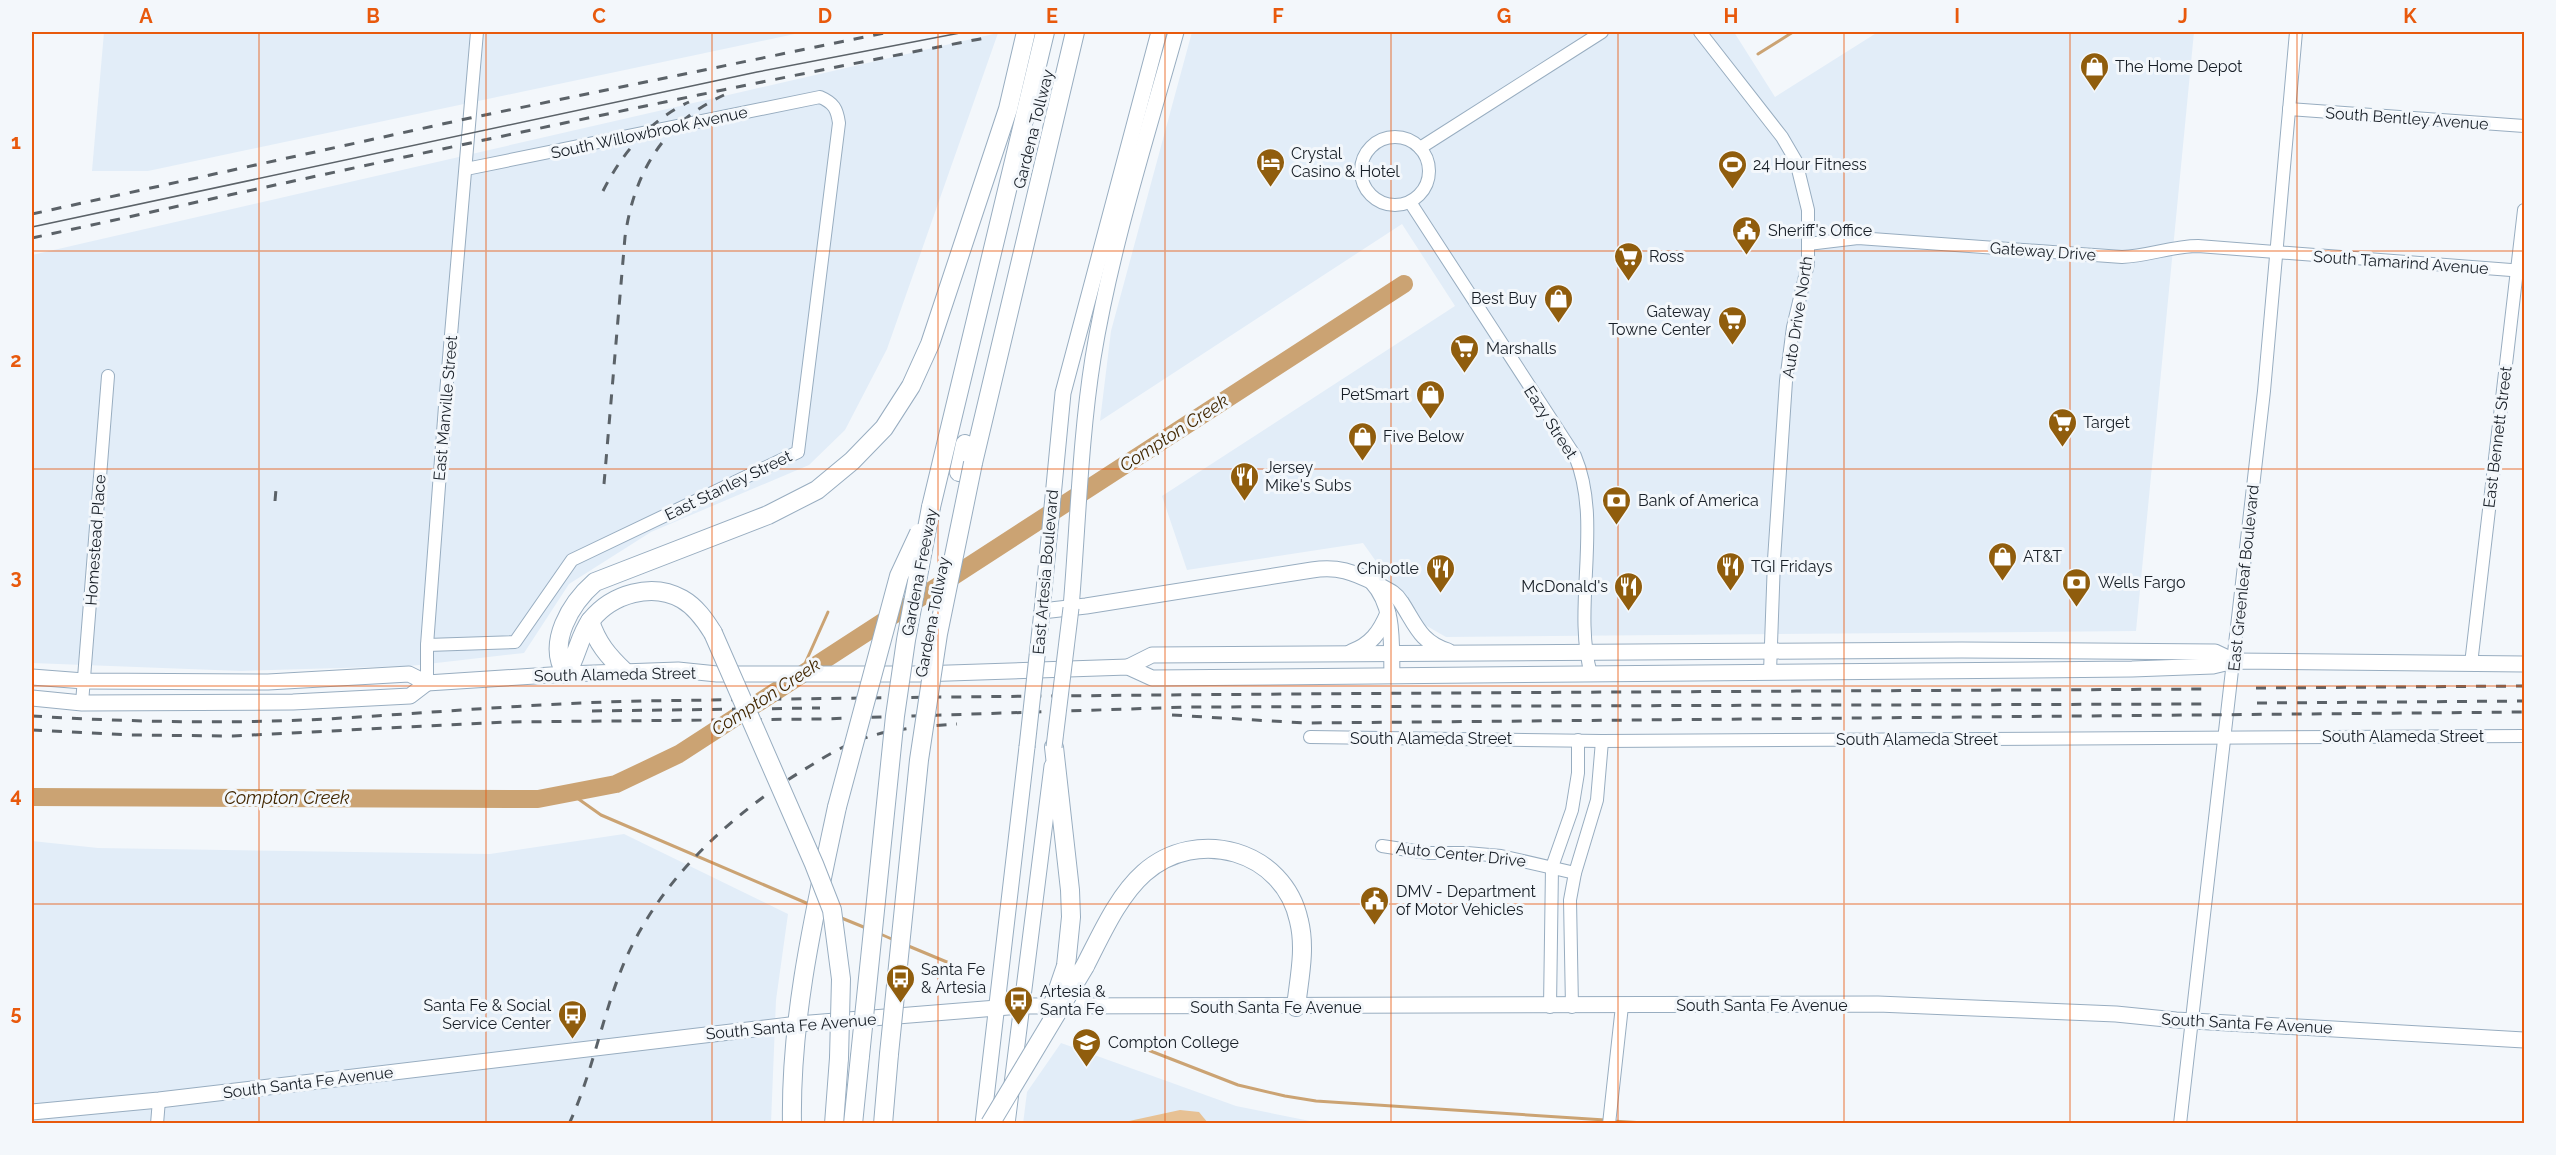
<svg xmlns="http://www.w3.org/2000/svg" width="2556" height="1155" font-family="Raleway,sans-serif">
	<rect width="100%" height="100%" fill="#f3f7fb"/>
	<g fill="#e2edf8">
		<polygon points="104,32 804,32 148,171 92,171"/>
		<polygon points="1192,32 1734,32 1775,97 1878,32 2194,32 2136,631 1446,637 1418,621 1363,543 1187,570 1162,496 1455,306 1402,224 1100,421 1111,331"/>
		<polygon points="998,33 887,349 845,430 809,465 651,532 569,584 524,653 410,666 241,671 32,663 32,255"/>
		<polygon points="624,834 788,914 776,1000 771,1123 32,1123 32,841 98,848 490,854"/>
		<polygon points="1061,1043 1236,1106 1320,1123 1023,1124 1027,1092"/>
	</g>
	<polygon fill="#e7c194" points="1180,1110 1199,1112 1208,1123 1120,1123"/>
	<g fill="none" stroke-linecap="round" stroke-linejoin="round">
		<g stroke="#cba373" stroke-width="3">
			<polyline points="1758,54 1793,32"/>
			<polyline points="803,668 828,612"/>
			<polyline points="570,793 601,815 811,905"/>
			<polyline points="839,917 866,928"/>
			<polyline points="878,933 894,940"/>
			<polyline points="906,945 954,965"/>
			<polyline points="1130,1043 1238,1085 1285,1096 1316,1101 1605,1120"/>
			<polyline points="1612,1121 1661,1124"/>
		</g>
		<polyline stroke="#cba373" stroke-width="18" points="32,797 538,799 616,784 679,754 1404,284"/>
		<defs>
			<g id="minor">
				<polyline points="1700,32 1782,137 1796,161 1808,210 1808,264 1793,327 1786,381 1774,560 1770,672"/>
				<polyline points="2289,109 2524,126"/>
				<circle cx="1395" cy="171" r="34"/>
				<polyline points="1420,148 1602,32"/>
				<path d="M1410,202L1575,456C1603,522 1572,607 1591,674"/>
				<path d="M1808,244L1858,238L2122,257C2148,256 2172,246 2198,246L2524,271"/>
				<path d="M427,645L515,642L572,560L798,452L839,123C837,109 834,103 820,97L466,169"/>
				<polyline points="2471,664 2524,210"/>
				<polyline points="427,683 427,645 446,393 477,32"/>
				<polyline points="82,703 108,376"/>
				<polyline points="1310,737 1602,741 2524,736"/>
				<polyline points="1382,846 1428,853 1467,853 1501,856 1575,873"/>
				<polyline points="1550,1007 1552,867 1572,810 1578,773 1578,740"/>
				<polyline points="1572,1007 1570,900 1575,873 1597,800 1602,741"/>
				<polyline points="157,1124 159,1100"/>
				<polyline points="1609,1124 1622,1006"/>
				<polyline points="2180,1124 2264,391 2296,32"/>
			</g>
			<g id="major">
				<path d="M1159,32L1063,393L1042,611L1086,606L1312,570C1338,566 1353,572 1375,583C1385,589 1395,592 1401,602C1416,625 1420,642 1448,651"/>
				<path d="M1372,582C1395,607 1391,644 1392,675"/>
				<path d="M1071,608C1078,525 1080,440 1093,358C1111,248 1146,139 1176,32"/>
				<path d="M1351,652C1371,645 1380,632 1388,613"/>
				<polyline points="1128,667 1152,655 1962,650 2215,652 2234,661"/>
				<polyline points="32,677 84,681 268,682 409,674 427,683 566,674 678,670 717,674 919,674 1128,667 1152,678 2132,669 2213,666 2234,661 2524,664"/>
				<polyline points="32,698 82,703 293,702 410,696 427,683"/>
				<polyline points="32,1112 159,1100 798,1024 1022,1006 1878,1004 2116,1014 2176,1020 2524,1040"/>
				<polyline points="983,1124 1027,747"/>
				<polyline points="1007,1124 1052,766"/>
			</g>
			<g id="highway">
				<polyline points="973,463 1075,32"/>
				<polyline points="959,472 965,444"/>
				<polyline points="931,507 1045,32"/>
				<path d="M590,621C597,643 608,656 625,672"/>
				<path d="M713,633C705,620 696,607 682,599C652,582 612,594 591,620C579,636 577,657 566,674C546,643 571,603 595,582L768,515L817,490L852,461L884,428L911,386L930,344L1008,109L1026,32"/>
				<polyline points="1054,747 1070,890 1071,917 1066,966"/>
				<path d="M1085,966C1101,935 1118,896 1144,873C1197,826 1284,850 1299,921C1306,949 1299,979 1296,1007"/>
				<path d="M792,1124C790,1017 815,911 837,807"/>
				<polyline points="834,1124 839,1058"/>
				<polyline points="853,1124 860,1056"/>
				<polyline points="883,1124 889,1054"/>
			</g>
		</defs>
		<use href="#minor" stroke="#98adc0" stroke-width="14"/>
		<use href="#major" stroke="#98adc0" stroke-width="17"/>
		<use href="#highway" stroke="#98adc0" stroke-width="20"/>
		<use href="#minor" stroke="#fff" stroke-width="12"/>
		<use href="#major" stroke="#fff" stroke-width="15"/>
		<use href="#highway" stroke="#fff" stroke-width="18"/>
		<polyline stroke="#5b6268" stroke-width="1.5" points="32,227 757,72 965,32"/>
		<g stroke="#5b6268" stroke-width="3" stroke-dasharray="10 10" stroke-linecap="butt">
			<path d="M603,191C622,153 650,120 689,102"/>
			<polyline points="32,214 470,118 889,32"/>
			<path d="M32,238C349,169 666,99 985,38"/>
			<path d="M604,484L625,237C634,173 663,123 724,95"/>
			<polyline points="275,501 276,489"/>
			<polyline points="2256,688 2524,686"/>
			<polyline points="2257,703 2524,701"/>
			<polyline points="592,711 820,708"/>
			<polyline points="1172,715 1305,723 2524,712"/>
			<path d="M32,716C130,722 228,724 326,719C432,713 537,703 643,701C1164,693 1684,692 2205,689"/>
			<polyline points="32,730 130,735 233,736 504,722 820,719 1190,707 2205,704"/>
			<path d="M569,1124C594,1070 603,1010 627,956C664,875 735,811 810,766C829,754 850,742 871,736C898,728 929,726 957,724"/>
		</g>
		<defs>
			<g id="major-bridge">
				<polyline points="1027,747 1042,611"/>
				<polyline points="1054,747 1071,608"/>
			</g>
			<g id="highway-bridge">
				<polyline points="713,633 814,864 832,910 841,979 839,1058"/>
				<polyline points="837,807 899,576 919,533"/>
				<polyline points="1054,1001 1066,966"/>
				<polyline points="889,1054 919,760 938,634 973,463"/>
				<polyline points="860,1056 895,716 906,640 931,507"/>
				<polyline points="990,1124 1085,966"/>
			</g>
		</defs>
		<use href="#major-bridge" stroke="#98adc0" stroke-width="17" stroke-linecap="butt"/>
		<use href="#highway-bridge" stroke="#98adc0" stroke-width="20" stroke-linecap="butt"/>
		<use href="#major-bridge" stroke="#fff" stroke-width="15"/>
		<use href="#highway-bridge" stroke="#fff" stroke-width="18"/>
	</g>
	<path fill="none" stroke="#e8590c" stroke-width="1.5" stroke-opacity="0.55" d="M259,32V1124M486,32V1124M712,32V1124M938,32V1124M1165,32V1124M1391,32V1124M1618,32V1124M1844,32V1124M2070,32V1124M2297,32V1124M32,251H2524M32,469H2524M32,686H2524M32,904H2524"/>
	<defs>
		<symbol id="shop-pin" viewBox="-11 -11 22 30"><path d="M0 17L-7.5 6A9.5 9.5 0 1 1 7.5 6Z" fill="#905d0d" stroke="#f3f7fb"/><path d="M-5-2.5h2.3a2.7 3.5 0 0 1 5.4 0H5L5.5 6h-11ZM-1.5-2.5h3a1.5 2.3 0 0 0-3 0Z" fill="#fff"/></symbol>
		<symbol id="hotel-pin" viewBox="-11 -11 22 30"><path d="M0 17L-7.5 6A9.5 9.5 0 1 1 7.5 6Z" fill="#905d0d" stroke="#f3f7fb"/><path d="M-6-4.5h1.5V1H6V5H4.5V3h-9V5H-6ZM-4 0a1.8 1.8 0 1 1 3.6 0ZM.5 0V-2.5h3Q6-2.5 6 0Z" fill="#fff"/></symbol>
		<symbol id="stadium-pin" viewBox="-11 -11 22 30"><path d="M0 17L-7.5 6A9.5 9.5 0 1 1 7.5 6Z" fill="#905d0d" stroke="#f3f7fb"/><path d="M0-5a6.5 5 0 1 0 0 10a6.5 5 0 1 0 0-10ZM-3.5-1.8h7v3.6h-7Z" fill="#fff"/></symbol>
		<symbol id="civic-pin" viewBox="-11 -11 22 30"><path d="M0 17L-7.5 6A9.5 9.5 0 1 1 7.5 6Z" fill="#905d0d" stroke="#f3f7fb"/><path d="M-.6-6.5H3V-4.5H.6V-3L4-1V1h2V6H-6V1h2V-1L-.6-3ZM-1.2 2.5V6h2.4V2.5Z" fill="#fff"/></symbol>
		<symbol id="supermarket-pin" viewBox="-11 -11 22 30"><path d="M0 17L-7.5 6A9.5 9.5 0 1 1 7.5 6Z" fill="#905d0d" stroke="#f3f7fb"/><path d="M-6-5.5h2.5l.6 2H6L4.5 2H-2.5L-4.4-4H-6ZM-1.5 3.2a1.3 1.3 0 1 0 .1 0ZM3 3.2a1.3 1.3 0 1 0 .1 0Z" fill="#fff"/></symbol>
		<symbol id="restaurant-pin" viewBox="-11 -11 22 30"><path d="M0 17L-7.5 6A9.5 9.5 0 1 1 7.5 6Z" fill="#905d0d" stroke="#f3f7fb"/><path d="M-5-6h1v4h1v-4h1v4h1v-4h1v5L-1.5 .5V6h-2V.5L-5-1ZM5-6V6H3V1.5H1.5Q1.5-4 5-6Z" fill="#fff"/></symbol>
		<symbol id="bank-pin" viewBox="-11 -11 22 30"><path d="M0 17L-7.5 6A9.5 9.5 0 1 1 7.5 6Z" fill="#905d0d" stroke="#f3f7fb"/><path d="M-6-4H6V4H-6ZM0-2.3a2.3 2.3 0 1 0 0 4.6a2.3 2.3 0 1 0 0-4.6Z" fill="#fff"/></symbol>
		<symbol id="bus-pin" viewBox="-11 -11 22 30"><path d="M0 17L-7.5 6A9.5 9.5 0 1 1 7.5 6Z" fill="#905d0d" stroke="#f3f7fb"/><path d="M-5-6H5V4H4V6H2V4H-2V6H-4V4H-5ZM-3.5-4V0h7V-4ZM-3.5 1.2v1.5H-2V1.2ZM2 1.2v1.5H3.5V1.2Z" fill="#fff"/></symbol>
		<symbol id="university-pin" viewBox="-11 -11 22 30"><path d="M0 17L-7.5 6A9.5 9.5 0 1 1 7.5 6Z" fill="#905d0d" stroke="#f3f7fb"/><path d="M0-5L7-2L0 1L-7-2ZM-4 1L0 2.5L4 1V4Q0 6-4 4Z" fill="#fff"/></symbol>
	</defs>
	<g fill-rule="evenodd">
		<use href="#shop-pin" x="2078" y="50" width="33" height="45"/>
		<use href="#hotel-pin" x="1254" y="146" width="33" height="45"/>
		<use href="#stadium-pin" x="1716" y="148" width="33" height="45"/>
		<use href="#civic-pin" x="1730" y="214" width="33" height="45"/>
		<use href="#supermarket-pin" x="1612" y="240" width="33" height="45"/>
		<use href="#shop-pin" x="1542" y="282" width="33" height="45"/>
		<use href="#supermarket-pin" x="1716" y="304" width="33" height="45"/>
		<use href="#supermarket-pin" x="1448" y="332" width="33" height="45"/>
		<use href="#shop-pin" x="1414" y="378" width="33" height="45"/>
		<use href="#supermarket-pin" x="2046" y="406" width="33" height="45"/>
		<use href="#shop-pin" x="1346" y="420" width="33" height="45"/>
		<use href="#restaurant-pin" x="1228" y="460" width="33" height="45"/>
		<use href="#bank-pin" x="1600" y="484" width="33" height="45"/>
		<use href="#shop-pin" x="1986" y="540" width="33" height="45"/>
		<use href="#restaurant-pin" x="1714" y="550" width="33" height="45"/>
		<use href="#restaurant-pin" x="1424" y="552" width="33" height="45"/>
		<use href="#bank-pin" x="2060" y="566" width="33" height="45"/>
		<use href="#restaurant-pin" x="1612" y="570" width="33" height="45"/>
		<use href="#civic-pin" x="1358" y="884" width="33" height="45"/>
		<use href="#bus-pin" x="884" y="962" width="33" height="45"/>
		<use href="#bus-pin" x="1002" y="984" width="33" height="45"/>
		<use href="#bus-pin" x="556" y="998" width="33" height="45"/>
		<use href="#university-pin" x="1070" y="1026" width="33" height="45"/>
	</g>
	<g text-anchor="middle" stroke-width="6" stroke-linejoin="round" paint-order="stroke">
		<g font-size="16" fill="#181f27" stroke="#f3f7fb" text-anchor="start">
			<text x="2115" y="72">The Home Depot</text>
			<text x="1291" y="159">Crystal<tspan x="1291" dy="18">Casino &amp; Hotel</tspan></text>
			<text x="1753" y="170">24 Hour Fitness</text>
			<text x="1768" y="236">Sheriff's Office</text>
			<text x="1649" y="262">Ross</text>
			<text x="1537" y="304" text-anchor="end">Best Buy</text>
			<text x="1711" y="317" text-anchor="end">Gateway<tspan x="1711" dy="18">Towne Center</tspan></text>
			<text x="1486" y="354">Marshalls</text>
			<text x="1409" y="400" text-anchor="end">PetSmart</text>
			<text x="2083" y="428">Target</text>
			<text x="1383" y="442">Five Below</text>
			<text x="1265" y="473">Jersey<tspan x="1265" dy="18">Mike's Subs</tspan></text>
			<text x="1638" y="506">Bank of America</text>
			<text x="2023" y="562">AT&amp;T</text>
			<text x="1751" y="572">TGI Fridays</text>
			<text x="1419" y="574" text-anchor="end">Chipotle</text>
			<text x="2098" y="588">Wells Fargo</text>
			<text x="1608" y="592" text-anchor="end">McDonald's</text>
			<text x="1396" y="897">DMV - Department<tspan x="1396" dy="18">of Motor Vehicles</tspan></text>
			<text x="921" y="975">Santa Fe<tspan x="921" dy="18">&amp; Artesia</tspan></text>
			<text x="1040" y="997">Artesia &amp;<tspan x="1040" dy="18">Santa Fe</tspan></text>
			<text x="551" y="1011" text-anchor="end">Santa Fe &amp; Social<tspan x="551" dy="18">Service Center</tspan></text>
			<text x="1108" y="1048">Compton College</text>
		</g>
		<g font-size="16" fill="#181f27" stroke="#f3f7fb">
			<text transform="translate(2407 118) rotate(4)" y="6">South Bentley Avenue</text>
			<text transform="translate(1033 129) rotate(-76)" y="6">Gardena Tollway</text>
			<text transform="translate(649 132) rotate(-12)" y="6">South Willowbrook Avenue</text>
			<text transform="translate(2043 251) rotate(4)" y="6">Gateway Drive</text>
			<text transform="translate(2401 262) rotate(4)" y="6">South Tamarind Avenue</text>
			<text transform="translate(1797 317) rotate(-81)" y="6">Auto Drive North</text>
			<text transform="translate(445 408) rotate(-85)" y="6">East Manville Street</text>
			<text transform="translate(1551 422) rotate(57)" y="6">Eazy Street</text>
			<text transform="translate(2497 437) rotate(-83)" y="6">East Bennett Street</text>
			<text transform="translate(728 485) rotate(-26)" y="6">East Stanley Street</text>
			<text transform="translate(95 540) rotate(-86)" y="6">Homestead Place</text>
			<text transform="translate(919 572) rotate(-79)" y="6">Gardena Freeway</text>
			<text transform="translate(1045 572) rotate(-85)" y="6">East Artesia Boulevard</text>
			<text transform="translate(2243 578) rotate(-84)" y="6">East Greenleaf Boulevard</text>
			<text transform="translate(932 617) rotate(-79)" y="6">Gardena Tollway</text>
			<text transform="translate(615 674) rotate(-1)" y="6">South Alameda Street</text>
			<text x="2403" y="742">South Alameda Street</text>
			<text x="1431" y="744">South Alameda Street</text>
			<text x="1917" y="745">South Alameda Street</text>
			<text transform="translate(1461 854) rotate(6)" y="6">Auto Center Drive</text>
			<text x="1762" y="1011">South Santa Fe Avenue</text>
			<text x="1276" y="1013">South Santa Fe Avenue</text>
			<text transform="translate(2247 1023) rotate(3)" y="6">South Santa Fe Avenue</text>
			<text transform="translate(791 1026) rotate(-5)" y="6">South Santa Fe Avenue</text>
			<text transform="translate(308 1082) rotate(-7)" y="6">South Santa Fe Avenue</text>
		</g>
		<g font-size="18" font-style="italic" fill="#422700" stroke="#f3f7fb">
			<text transform="translate(1174 433) rotate(-33)" y="6">Compton Creek</text>
			<text transform="translate(766 697) rotate(-33)" y="6">Compton Creek</text>
			<text x="287" y="804">Compton Creek</text>
		</g>
	</g>
	<rect width="2556" height="1155" fill="none" stroke="#f3f7fb" stroke-width="66"/>
	<rect x="33" y="33" width="2490" height="1089" fill="none" stroke="#e8590c" stroke-width="2"/>
	<g font-size="20" text-anchor="middle" font-weight="bold" fill="#e8590c">
		<text x="146" y="23">A</text>
		<text x="373" y="23">B</text>
		<text x="599" y="23">C</text>
		<text x="825" y="23">D</text>
		<text x="1052" y="23">E</text>
		<text x="1278" y="23">F</text>
		<text x="1504" y="23">G</text>
		<text x="1731" y="23">H</text>
		<text x="1957" y="23">I</text>
		<text x="2183" y="23">J</text>
		<text x="2410" y="23">K</text>
		<text x="16" y="149">1</text>
		<text x="16" y="367">2</text>
		<text x="16" y="584">3</text>
		<text x="16" y="802">4</text>
		<text x="16" y="1020">5</text>
	</g>
</svg>
